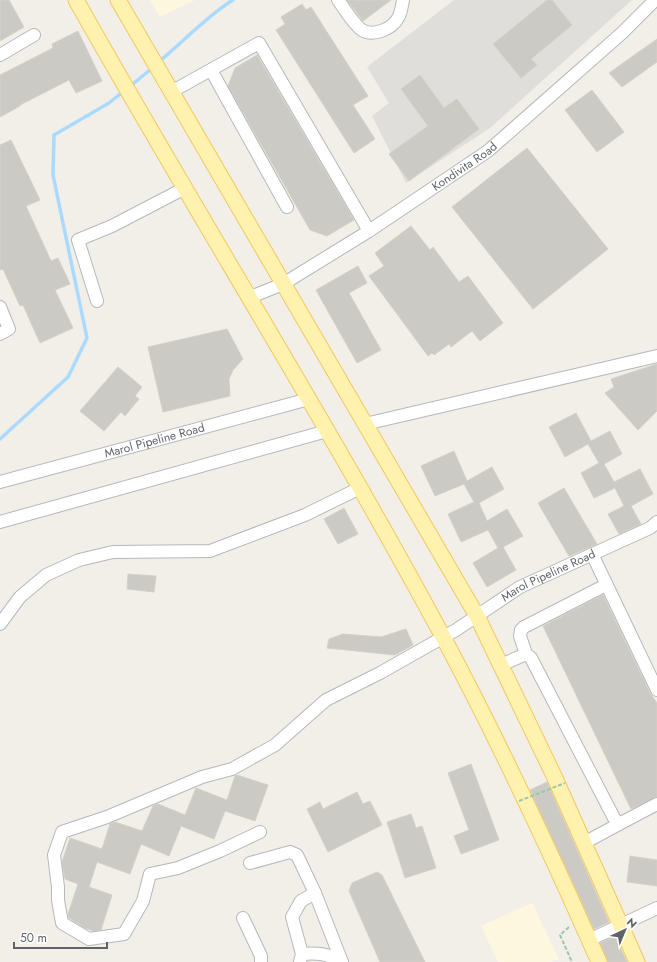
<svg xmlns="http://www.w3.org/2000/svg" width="657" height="962" font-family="Jost,sans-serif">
	<rect width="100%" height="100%" fill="#f1efe8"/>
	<g fill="#fef7e0">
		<polygon points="150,0 195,0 160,17"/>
		<polygon points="532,903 559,959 551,962 498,962 481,926"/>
	</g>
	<polygon fill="#e0deda" points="454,0 632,0 490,128 406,183 372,116 389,103 367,67"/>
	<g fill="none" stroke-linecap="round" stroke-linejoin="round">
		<g stroke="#aadaff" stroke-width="3.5">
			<path d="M161,60C184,41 208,15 233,0"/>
			<polyline points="129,87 150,70"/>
			<polyline points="0,439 68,377 87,338 53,175 54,135 109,103 124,91"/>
		</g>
	</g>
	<g fill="#cccac5" stroke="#d6d1c6">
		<polygon points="0,0 9,0 24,27 0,41"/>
		<polygon points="347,0 391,0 363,21"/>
		<polygon points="547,0 552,0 572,25 531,59 537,65 521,78 493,44"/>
		<polygon points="302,4 306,10 311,7 368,96 353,105 375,139 354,153 276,30 285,24 281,17"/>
		<polygon points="78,31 102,81 76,93 69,80 20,105 20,106 0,117 0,75 53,48 52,44"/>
		<polygon points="657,39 657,62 622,87 609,73"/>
		<polygon points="257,55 354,220 327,236 310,230 228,86 235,68"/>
		<polygon points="420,75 444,108 457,99 479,129 409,181 389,154 428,126 401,89"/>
		<polygon points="592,90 624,132 597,152 565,110"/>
		<polygon points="11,140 40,200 26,206 51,261 58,258 70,284 55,290 73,328 40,343 23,305 20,306 3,269 0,270 0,145"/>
		<polygon points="527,148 608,249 533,309 452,207"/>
		<polygon points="411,226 430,250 433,247 459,282 468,276 503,323 480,341 472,331 451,347 449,344 434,355 432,353 428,356 369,276 384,266 375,253"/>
		<polygon points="358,266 367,283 349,293 381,350 357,363 316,290"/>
		<polygon points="227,329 243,359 233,370 229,379 230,396 163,412 148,347"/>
		<polygon points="657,364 657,411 638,430 605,393 614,387 611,379"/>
		<polygon points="118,367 142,387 135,396 139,399 125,416 121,412 104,431 80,411"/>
		<polygon points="576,413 591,441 610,431 622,454 604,464 614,482 640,469 653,494 631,506 641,524 619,534 608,514 624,506 615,488 594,498 581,473 599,463 588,444 565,457 549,427"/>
		<polygon points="454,451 467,481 492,467 504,489 479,503 487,521 507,509 523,536 503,547 516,570 487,587 473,563 498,548 488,530 461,542 448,514 474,502 464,484 435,496 421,466"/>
		<polygon points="564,488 597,544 569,556 538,503"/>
		<polygon points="344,508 358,534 338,544 324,519"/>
		<polygon points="128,574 156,576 154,592 127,589"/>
		<polygon points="603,595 650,693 657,703 657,797 631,809 543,626"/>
		<polygon points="406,629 413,645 395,655 327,648 329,639 343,634 381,637"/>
		<polygon points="471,764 499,840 461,854 454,836 469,830 448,773"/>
		<polygon points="237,775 268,785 255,821 225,811 214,839 181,826 169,856 141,844 130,874 97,862 89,887 112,895 101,930 94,931 85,928 69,918 68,914 78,884 65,879 62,862 70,838 102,849 110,824 115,822 142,831 153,806 158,804 185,815 196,788 227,800 235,776"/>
		<polygon points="547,782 609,922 594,929 530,790"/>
		<polygon points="357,792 363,804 370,801 382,825 328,852 307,809 320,802 323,809"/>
		<polygon points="411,814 416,828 422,826 436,868 405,878 387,822"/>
		<polygon points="630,856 657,860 657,886 627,882"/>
		<polygon points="377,872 382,875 425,962 380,962 349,891 352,883"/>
		<polygon points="615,936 627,962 608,962 600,943"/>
	</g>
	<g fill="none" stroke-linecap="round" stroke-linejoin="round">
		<defs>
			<g id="minor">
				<path d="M338,0C345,9 353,24 362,30C373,37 392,29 398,18C401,13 402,6 403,0"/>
				<polyline points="0,55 34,35"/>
				<polyline points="211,70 287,207"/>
				<polyline points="171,92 259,43 369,231"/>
				<path id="s1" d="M248,298L283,284L369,231L488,151L622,33L655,0"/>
				<polyline points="97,301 78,240 112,226 185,188"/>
				<polyline points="0,307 9,329 0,334"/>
				<polyline points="365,424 657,356"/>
				<path id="s2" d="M0,482L309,399"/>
				<polyline points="0,522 327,431"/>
				<polyline points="592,554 657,690"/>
				<polyline points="0,624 20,597 46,575 79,560 113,552 210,551 305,515 360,488"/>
				<polyline points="526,654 520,636 521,630 524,627 602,587 605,584"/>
				<polyline points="501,665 526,654 531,658 614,818 619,824 584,843"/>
				<polyline points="619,824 657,804"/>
				<path id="s3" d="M260,832L220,851L178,868L150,874L143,901L124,934L89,939L62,923L58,900V887L54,855L62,832L107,817L202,777L232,769L275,745L326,700L380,673L456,630L520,587L650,528L657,522"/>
				<polyline points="250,863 290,852 297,855 315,893 342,962"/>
				<polyline points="243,918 261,956 261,962"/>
				<polyline points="589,940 657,908"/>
				<path d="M302,954C316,953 329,953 339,962"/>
				<polyline points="300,962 302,954 292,917 301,901 315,893"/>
			</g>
			<g id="major">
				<path d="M76,0C196,213 326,420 442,635C499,741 550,851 599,962"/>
				<polyline points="118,0 477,616 555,778 637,962"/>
			</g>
		</defs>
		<use href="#minor" stroke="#b5b8bc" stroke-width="14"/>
		<use href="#major" stroke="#f2c960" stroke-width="17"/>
		<polyline stroke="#9cc7a9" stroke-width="2" stroke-dasharray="4 2" stroke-linecap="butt" points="569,927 560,935 572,962"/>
		<use href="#minor" stroke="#fff" stroke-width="12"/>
		<use href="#major" stroke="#fff2af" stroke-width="15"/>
		<polyline stroke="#9cc7a9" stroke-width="2" stroke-dasharray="4 2" stroke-linecap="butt" points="519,801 565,783"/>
	</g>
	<g text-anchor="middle" stroke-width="3" stroke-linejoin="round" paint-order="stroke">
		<g font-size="12" fill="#5f6368" stroke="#fff">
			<text dy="4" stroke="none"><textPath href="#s1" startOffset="254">Kondivita Road</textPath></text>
			<text dy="4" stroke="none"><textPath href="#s2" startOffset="160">Marol Pipeline Road</textPath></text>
			<text dy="4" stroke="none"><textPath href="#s3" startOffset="898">Marol Pipeline Road</textPath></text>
		</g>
	</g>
	<g transform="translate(625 930) rotate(44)" stroke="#ffffff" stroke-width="3" paint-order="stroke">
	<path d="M0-3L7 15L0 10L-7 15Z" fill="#5f6368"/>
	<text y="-6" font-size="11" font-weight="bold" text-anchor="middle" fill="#5f6368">N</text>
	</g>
	<path d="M14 942v6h93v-6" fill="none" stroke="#5f6368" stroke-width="2"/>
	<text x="20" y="942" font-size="12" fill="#5f6368" stroke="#ffffff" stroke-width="3" paint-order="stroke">50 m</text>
</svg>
